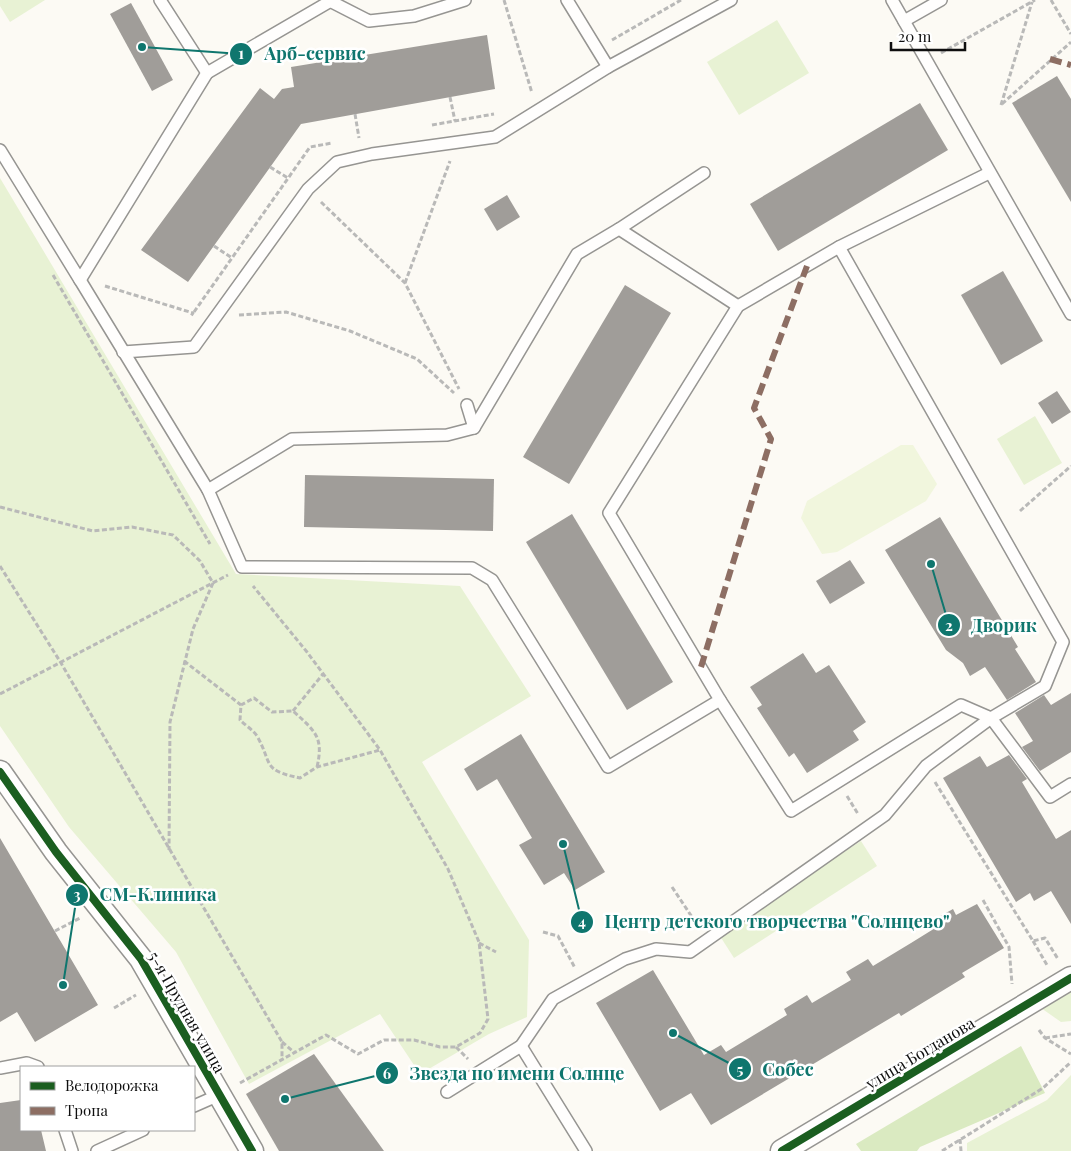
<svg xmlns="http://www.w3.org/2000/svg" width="1071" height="1151" font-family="'Playfair Display',serif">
	<rect width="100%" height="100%" fill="#fcfaf4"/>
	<g fill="#e8f2d4">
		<polygon points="0,0 45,0 10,22 0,6"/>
		<polygon points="777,20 809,73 739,115 707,62"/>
		<polygon points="0,178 236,574 460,586 531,696 422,762 529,940 527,1017 489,1034 420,1074 380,1014 249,1084 176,952 69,827 0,726"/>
		<polygon points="1035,416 1062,463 1024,485 997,439"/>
		<polygon points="861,841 877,866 734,958 718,933"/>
		<polygon points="1071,990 1071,1021 1061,1022 1041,1008"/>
		<polygon points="1071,1075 1071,1151 967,1151 967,1143 1047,1100"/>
	</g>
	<polygon fill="#daeac1" points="1021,1046 1045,1093 920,1147 917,1151 861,1151 856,1144"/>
	<polygon fill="#f1f6dd" points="901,445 913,445 937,484 926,501 837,552 822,554 801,518 807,501"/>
	<g fill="#a09d99">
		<polygon points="131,3 173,80 152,91 110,14"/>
		<polygon points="487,35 495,89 301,124 188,282 141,250 260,88 274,99 282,89 294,87 291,67"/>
		<polygon points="1057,76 1071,99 1071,202 1012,103"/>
		<polygon points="920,103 948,150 778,251 750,204"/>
		<polygon points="507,195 520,217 497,231 484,209"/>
		<polygon points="1003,271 1043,341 1001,365 961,295"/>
		<polygon points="625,285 671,313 569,484 523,457"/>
		<polygon points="1057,391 1071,412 1052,424 1038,403"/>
		<polygon points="305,475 494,479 493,531 304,527"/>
		<polygon points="572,514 673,682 627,710 526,542"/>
		<polygon points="940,517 1018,647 1015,649 1036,682 1007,700 985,667 970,676 963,663 946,650 885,550"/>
		<polygon points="850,560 865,583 830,604 816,581"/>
		<polygon points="803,653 816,673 829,665 866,722 853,731 859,740 807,773 794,753 789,757 757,708 762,705 750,687"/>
		<polygon points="1071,693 1071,752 1040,771 1022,747 1033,741 1015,713 1044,695 1051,705"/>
		<polygon points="521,734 605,872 575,890 564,873 544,885 519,845 532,838 497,779 477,791 464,769"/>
		<polygon points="1009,755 1027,779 1022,782 1056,839 1071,830 1071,924 1051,891 1034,901 1030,893 1016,902 943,778 980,756 987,767"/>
		<polygon points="0,838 98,1005 35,1042 17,1012 0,1022"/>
		<polygon points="977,904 1004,948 962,973 965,977 901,1016 899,1013 711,1125 691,1093 660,1111 596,1003 653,970 704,1055 721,1045 726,1052 787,1015 784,1009 807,995 812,1003 851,980 846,972 868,959 873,966 911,943 932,930 928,923 953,909 956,915"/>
		<polygon points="314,1054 384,1151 279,1151 246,1094"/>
		<polygon points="21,1100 21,1130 41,1130 46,1151 0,1151 0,1103"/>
	</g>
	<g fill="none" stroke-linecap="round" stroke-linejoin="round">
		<defs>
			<g id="lane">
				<polyline points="160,0 207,73 329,2"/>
				<polyline points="328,0 369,21 414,16 465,0"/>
				<polyline points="567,0 608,67 731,0"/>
				<polyline points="892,0 1071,314"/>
				<polyline points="904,21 941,0"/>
				<polyline points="0,150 80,280 207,73"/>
				<polyline points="619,229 704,173"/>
				<polyline points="80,280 208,490 242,567 472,568 492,580 608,767 720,700 609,513 738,306 839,247 989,173"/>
				<polyline points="123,352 194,347 308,189 337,162 372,154 495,137 608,67"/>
				<polyline points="467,405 474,428"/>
				<polyline points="208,490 292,439 447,435 474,428 577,254 619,229 738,306"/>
				<polyline points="720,700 791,811 961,705 991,718 1045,686 1063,642 839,247"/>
				<polyline points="521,1046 586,1151"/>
				<polyline points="0,1068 27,1063 38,1067"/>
				<polyline points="447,1092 521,1046 553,999 625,959 656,949 690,952 885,815 926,766 991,718 1050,797 1071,784"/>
				<polyline points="194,1106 219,1095"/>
				<polyline points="65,1130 72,1151"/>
				<polyline points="97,1151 143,1130"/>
			</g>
			<g id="street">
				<polyline points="0,772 56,852 141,959 252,1151"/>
				<polyline points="782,1151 1071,978"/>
			</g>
		</defs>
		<use href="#lane" stroke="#969592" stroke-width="14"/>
		<use href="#street" stroke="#969592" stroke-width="25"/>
		<g stroke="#b9b9b8" stroke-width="3" stroke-dasharray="5 2.5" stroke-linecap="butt">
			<polyline points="504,0 532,93"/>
			<polyline points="1051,0 1071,34"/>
			<polyline points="612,40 681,0"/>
			<polyline points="941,53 1035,0"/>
			<polyline points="450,97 455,121"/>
			<polyline points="1002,104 1071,42"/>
			<polyline points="1001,105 1032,2"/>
			<polyline points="355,114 359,138"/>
			<polyline points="432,125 494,114"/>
			<polyline points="270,167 288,178"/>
			<polyline points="321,202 405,283 459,389"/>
			<polyline points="214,246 232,258"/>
			<polyline points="53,275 210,544"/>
			<polyline points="405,283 450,161"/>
			<polyline points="105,286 193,313 191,316"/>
			<polyline points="194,312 310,147 332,143"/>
			<polyline points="239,315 286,312 350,331 417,359 454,393"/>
			<polyline points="0,507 93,531 132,527 173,535 200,561 213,583 193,629 170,722 169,850"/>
			<polyline points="1020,511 1071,466"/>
			<polyline points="0,566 61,663 282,1042 282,1059"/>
			<polyline points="184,661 241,705"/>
			<polyline points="0,694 228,575"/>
			<polyline points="293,711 323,674"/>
			<path d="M317,767C324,737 315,731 293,711L272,712L254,698L241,705L240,720C245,725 253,730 257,736C273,764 261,770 300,778L317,767L380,750"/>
			<polyline points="935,782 1033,941 1045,938 1058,959"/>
			<polyline points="847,796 858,814"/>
			<polyline points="672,887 698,926"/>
			<polyline points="983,900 1009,947 1012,984"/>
			<polyline points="55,931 80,918"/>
			<polyline points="543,932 558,936 575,968"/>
			<polyline points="1033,941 1047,965"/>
			<polyline points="479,943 496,952"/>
			<polyline points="114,1008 136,995"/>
			<polyline points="1039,1030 1045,1038 1071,1054"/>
			<polyline points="1045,1038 1071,1034"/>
			<polyline points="282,1042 295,1053"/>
			<polyline points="456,1047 468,1059"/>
			<polyline points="240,1083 326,1035 358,1054 384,1040 414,1040 440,1047 456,1047 480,1033 488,1019 479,942 448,869 380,750 307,652 253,586"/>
			<polyline points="960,1139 961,1151"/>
			<polyline points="942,1151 1043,1088 1071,1062"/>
		</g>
		<use href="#lane" stroke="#fffefd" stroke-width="11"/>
		<use href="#street" stroke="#fffefd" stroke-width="22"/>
		<g stroke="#8d6e63" stroke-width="6" stroke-dasharray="12 6" stroke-linecap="butt">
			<polyline points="1050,59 1071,65"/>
			<polyline points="701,667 771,439 754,408 807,266"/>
		</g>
		<defs>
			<g id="cycleway">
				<polyline points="0,772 56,852 141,959 252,1151"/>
				<polyline points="782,1151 1071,978"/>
			</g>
		</defs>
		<use href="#cycleway" stroke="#fff" stroke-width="11"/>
		<use href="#cycleway" stroke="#1b5e20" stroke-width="8"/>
	</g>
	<g text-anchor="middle" stroke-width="5" stroke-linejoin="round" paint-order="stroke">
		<g font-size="16" fill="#0f0f0f" stroke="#fff">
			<text transform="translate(187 1012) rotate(60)" y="6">5-я Прудная улица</text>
			<text transform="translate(920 1053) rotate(-31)" y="6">улица Богданова</text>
		</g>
	</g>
	<path fill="none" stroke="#0f766e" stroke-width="2" d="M142 47L241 54M931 564L949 625M63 985L77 895M563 844L582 922M673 1033L740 1069M285 1099L387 1073"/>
	<g fill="#0f766e" stroke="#fff" stroke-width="2">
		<circle cx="142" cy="47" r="5"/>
		<circle cx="931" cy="564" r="5"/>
		<circle cx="63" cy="985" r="5"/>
		<circle cx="563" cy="844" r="5"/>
		<circle cx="673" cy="1033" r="5"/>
		<circle cx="285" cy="1099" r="5"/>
		<circle cx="241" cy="54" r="12"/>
		<circle cx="949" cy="625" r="12"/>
		<circle cx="77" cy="895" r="12"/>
		<circle cx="582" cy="922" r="12"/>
		<circle cx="740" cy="1069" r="12"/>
		<circle cx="387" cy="1073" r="12"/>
	</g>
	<g font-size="15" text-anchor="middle" font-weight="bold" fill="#fff">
		<text x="241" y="59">1</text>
		<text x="949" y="631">2</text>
		<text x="77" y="900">3</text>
		<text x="582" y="927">4</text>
		<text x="740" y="1075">5</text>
		<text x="387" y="1079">6</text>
	</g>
	<g font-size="18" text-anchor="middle" font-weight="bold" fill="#0f766e" stroke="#fff" stroke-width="5" stroke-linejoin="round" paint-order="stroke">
		<text x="315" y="60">Арб-сервис</text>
		<text x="1004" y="632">Дворик</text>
		<text x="158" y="901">СМ-Клиника</text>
		<text x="777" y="928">Центр детского творчества "Солнцево"</text>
		<text x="788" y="1076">Собес</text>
		<text x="517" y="1080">Звезда по имени Солнце</text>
	</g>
	<rect x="20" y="1066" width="175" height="65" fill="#ffffff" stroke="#9f9f9f"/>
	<rect x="30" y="1082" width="25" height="8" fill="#1b5e20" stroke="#9f9f9f"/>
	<text x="65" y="1091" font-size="15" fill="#0f0f0f">Велодорожка</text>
	<rect x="30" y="1107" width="25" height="8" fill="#8d6e63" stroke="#9f9f9f"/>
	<text x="65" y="1116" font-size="15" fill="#0f0f0f">Тропа</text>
	<path d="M891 42v8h74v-8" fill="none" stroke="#0f0f0f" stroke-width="2.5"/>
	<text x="898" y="42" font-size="15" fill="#0f0f0f" stroke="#ffffff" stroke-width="4" paint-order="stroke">20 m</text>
</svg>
